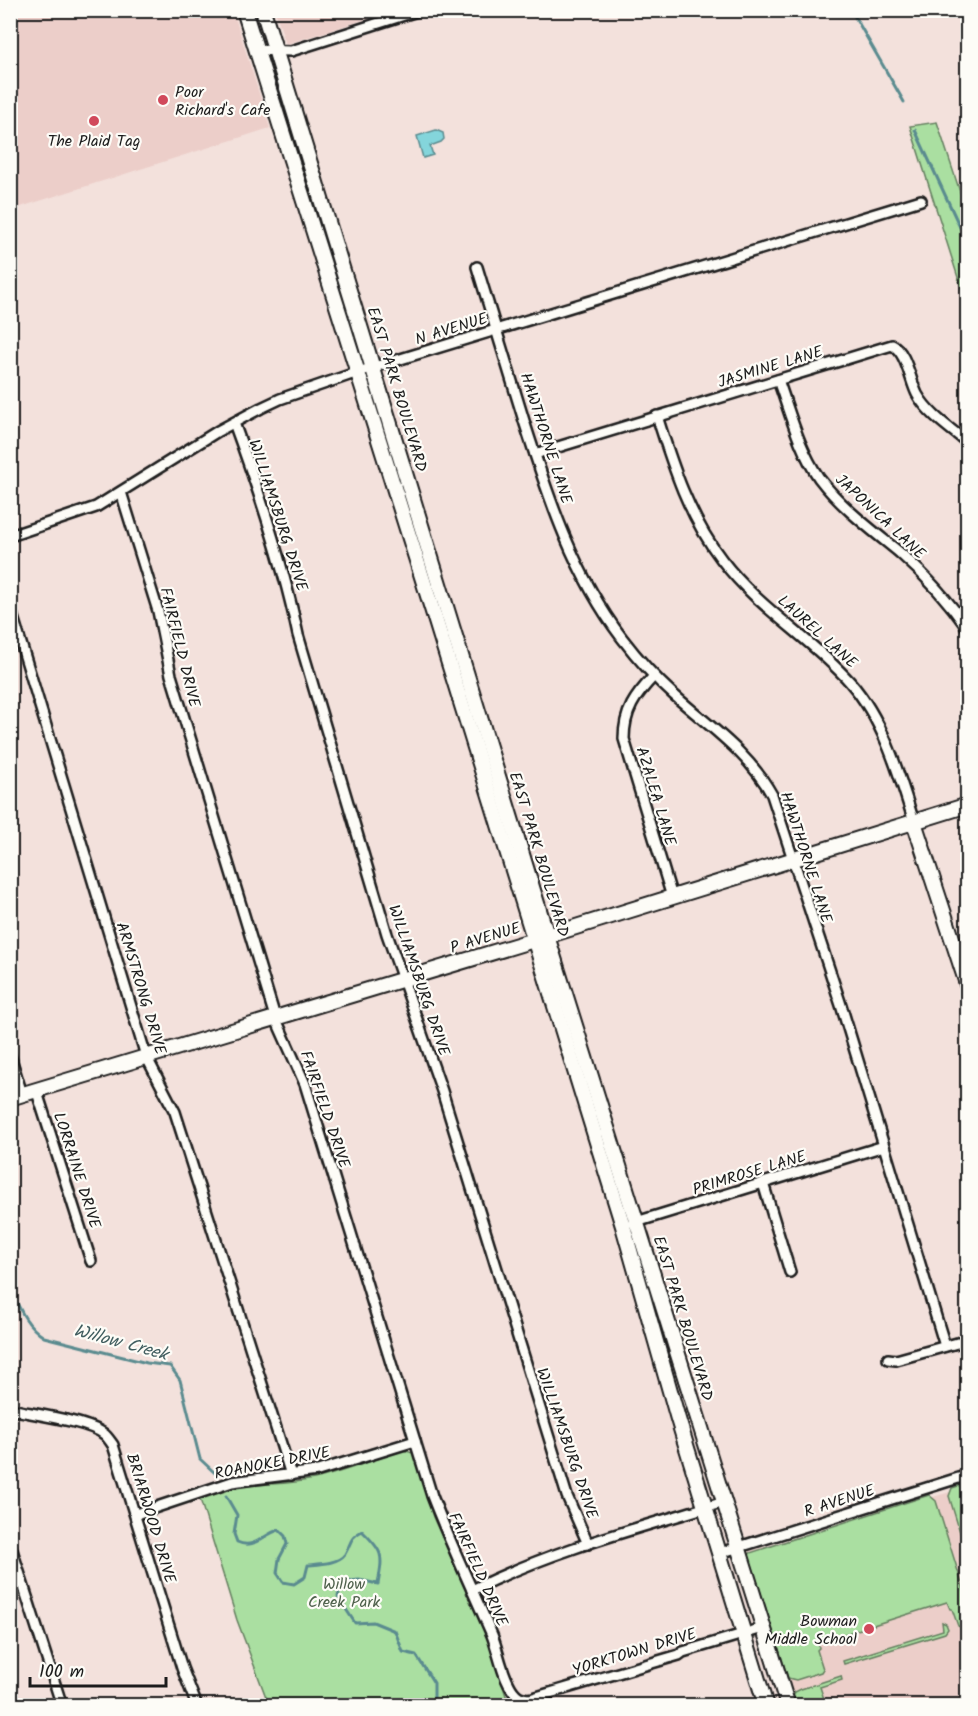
<svg xmlns="http://www.w3.org/2000/svg" width="978" height="1716" font-family="Kalam,sans-serif">
	<rect width="100%" height="100%" fill="#f3e1dc"/>
	<filter id="ink" filterUnits="userSpaceOnUse"><feTurbulence type="fractalNoise" baseFrequency=".0167" numOctaves="2"/><feDisplacementMap in="SourceGraphic" scale="12" xChannelSelector="R" yChannelSelector="G"/><feConvolveMatrix kernelMatrix="1 2 1 2 8 2 1 2 1" color-interpolation-filters="sRGB"/></filter>
	<g filter="url(#ink)">
		<g fill="#eccec9">
			<polygon points="11,10 233,11 270,128 11,210"/>
			<polygon points="275,11 275,10 392,11 286,44"/>
			<polygon points="967,1487 967,1705 794,1705 747,1552"/>
		</g>
		<g fill="#aadfa1" stroke="#637e5e" stroke-width="1.5">
			<polygon points="937,122 967,213 967,306 910,126"/>
			<path d="M403,1450L413,1453L433,1517L488,1640L509,1705H269L237,1620L200,1499C241,1479 273,1488 314,1479C344,1472 373,1460 403,1450Z"/>
			<polygon points="967,1483 968,1483 967,1555 949,1496 952,1488"/>
			<polygon points="929,1495 936,1501 967,1600 967,1625 962,1628 958,1626 952,1609 950,1609 947,1602 835,1637 834,1634 832,1635 832,1637 818,1642 819,1648 817,1650 823,1669 821,1672 796,1680 788,1678 749,1556 750,1553"/>
			<polygon points="942,1622 946,1624 948,1629 945,1633 844,1664 843,1661 943,1630"/>
			<polygon points="841,1676 842,1680 820,1687 826,1705 795,1705 793,1697 795,1692 801,1689"/>
		</g>
		<polygon fill="#84d5db" stroke="#5a8b8f" stroke-width="1.5" points="436,130 443,133 444,139 441,142 430,146 433,155 423,158 417,136"/>
		<g fill="none" stroke-linecap="round" stroke-linejoin="round">
			<g stroke="#5a8b8f" stroke-width="3">
				<polyline points="851,10 904,102"/>
				<polyline points="915,130 965,238 968,252"/>
				<path d="M10,1288C19,1307 26,1326 44,1337L147,1363L170,1366L180,1380L200,1459L216,1474"/>
				<path d="M226,1496L237,1515L234,1534L237,1542C255,1550 263,1534 279,1530L285,1536L287,1544L279,1559L277,1573L283,1582L294,1584L305,1577L308,1565C319,1564 338,1564 345,1554C352,1542 349,1538 362,1531C384,1552 383,1555 378,1584L359,1580L341,1582L338,1597L355,1623L373,1622L395,1631L403,1652L416,1655L434,1683V1706"/>
			</g>
			<defs>
				<g id="street">
					<polyline points="257,50 291,51 420,10"/>
					<path d="M477,267C493,319 509,371 525,424C549,499 574,575 622,638C638,659 655,678 674,695C710,727 749,753 772,795L841,1005L945,1346"/>
					<path d="M778,380C790,413 799,449 819,478C841,507 872,530 900,553C925,575 949,601 968,629"/>
					<path d="M657,416C673,467 689,517 722,560C758,608 811,638 850,682C884,721 899,774 914,822"/>
					<path d="M234,423C259,491 283,563 298,635L387,934L442,1091L567,1496L588,1544"/>
					<path d="M535,454L892,345C906,351 910,380 917,394C928,414 951,429 968,443"/>
					<path d="M121,492L158,611L171,675L275,1017L305,1084L432,1496C450,1543 472,1589 492,1635C499,1653 502,1676 513,1691C518,1698 525,1700 533,1698L679,1655L683,1652L763,1628"/>
					<polyline points="10,536 96,507 218,431 261,408 280,399 358,372 921,200"/>
					<polyline points="10,607 146,1056 175,1112 291,1475"/>
					<path d="M654,676C635,696 624,711 624,739L672,897"/>
					<polyline points="10,1055 22,1094"/>
					<polyline points="36,1089 91,1261"/>
					<polyline points="763,1183 790,1272"/>
					<polyline points="633,1223 884,1146"/>
					<polyline points="888,1359 896,1360 968,1340"/>
					<path d="M10,1409C32,1414 88,1421 104,1434C107,1436 110,1441 113,1445L182,1668L197,1706"/>
					<polyline points="136,1514 232,1482 318,1471 415,1441"/>
					<polyline points="10,1544 62,1706"/>
					<polyline points="720,1553 968,1475"/>
					<path d="M472,1590C552,1550 639,1528 724,1502"/>
				</g>
				<g id="secondary">
					<polyline points="244,10 434,615 623,1226 678,1419 766,1706"/>
					<polyline points="263,10 547,936 788,1706"/>
					<polyline points="914,822 968,987"/>
					<polyline points="10,1098 547,936 968,805"/>
				</g>
			</defs>
			<use href="#street" stroke="#1c1c1c" stroke-width="14"/>
			<use href="#secondary" stroke="#1c1c1c" stroke-width="18"/>
			<use href="#street" stroke="#fdfcf7" stroke-width="9"/>
			<use href="#secondary" stroke="#fdfcf7" stroke-width="14"/>
		</g>
	</g>
	<g fill="#d1495b" stroke="#fdfcf7" stroke-width="2">
		<circle cx="163" cy="100" r="6"/>
		<circle cx="94" cy="121" r="6"/>
		<circle cx="869" cy="1629" r="6"/>
	</g>
	<g text-anchor="middle" stroke-width="4.5" stroke-linejoin="round" paint-order="stroke">
		<g font-size="16" fill="#1c1c1c" stroke="#fdfcf7" text-anchor="start">
			<text x="175" y="97">Poor<tspan x="175" dy="18">Richard's Cafe</tspan></text>
			<text x="94" y="146" text-anchor="middle">The Plaid Tag</text>
			<text x="857" y="1626" text-anchor="end">Bowman<tspan x="857" dy="18">Middle School</tspan></text>
		</g>
		<g font-size="16" fill="#1c1c1c" stroke="#fdfcf7">
			<text transform="translate(451 328) rotate(-17)" y="6">N AVENUE</text>
			<text transform="translate(770 366) rotate(-17)" y="6">JASMINE LANE</text>
			<text transform="translate(398 389) rotate(73)" y="6">EAST PARK BOULEVARD</text>
			<text transform="translate(547 438) rotate(72)" y="6">HAWTHORNE LANE</text>
			<text transform="translate(279 515) rotate(72)" y="6">WILLIAMSBURG DRIVE</text>
			<text transform="translate(881 516) rotate(43)" y="6">JAPONICA LANE</text>
			<text transform="translate(818 631) rotate(42)" y="6">LAUREL LANE</text>
			<text transform="translate(181 647) rotate(76)" y="6">FAIRFIELD DRIVE</text>
			<text transform="translate(657 796) rotate(73)" y="6">AZALEA LANE</text>
			<text transform="translate(540 854) rotate(73)" y="6">EAST PARK BOULEVARD</text>
			<text transform="translate(807 857) rotate(72)" y="6">HAWTHORNE LANE</text>
			<text transform="translate(485 937) rotate(-17)" y="6">P AVENUE</text>
			<text transform="translate(420 980) rotate(71)" y="6">WILLIAMSBURG DRIVE</text>
			<text transform="translate(142 988) rotate(73)" y="6">ARMSTRONG DRIVE</text>
			<text transform="translate(326 1109) rotate(71)" y="6">FAIRFIELD DRIVE</text>
			<text transform="translate(78 1170) rotate(72)" y="6">LORRAINE DRIVE</text>
			<text transform="translate(749 1172) rotate(-17)" y="6">PRIMROSE LANE</text>
			<text transform="translate(684 1318) rotate(73)" y="6">EAST PARK BOULEVARD</text>
			<text transform="translate(568 1443) rotate(71)" y="6">WILLIAMSBURG DRIVE</text>
			<text transform="translate(272 1462) rotate(-11)" y="6">ROANOKE DRIVE</text>
			<text transform="translate(839 1500) rotate(-18)" y="6">R AVENUE</text>
			<text transform="translate(152 1518) rotate(73)" y="6">BRIARWOOD DRIVE</text>
			<text transform="translate(479 1569) rotate(66)" y="6">FAIRFIELD DRIVE</text>
			<text transform="translate(634 1651) rotate(-17)" y="6">YORKTOWN DRIVE</text>
		</g>
		<g font-size="16" fill="#4e604b" stroke="#fdfcf7">
			<text x="344" y="1589">Willow<tspan x="344" dy="18">Creek Park</tspan></text>
		</g>
		<g font-size="18" font-style="italic" fill="#405d5f" stroke="#fdfcf7">
			<text transform="translate(121 1342) rotate(15)" y="6">Willow Creek</text>
		</g>
	</g>
	<rect width="978" height="1716" fill="none" stroke="#fdfcf7" stroke-width="36"/>
	<rect x="18" y="18" width="942" height="1680" fill="none" stroke="#1c1c1c" stroke-width="2" filter="url(#ink)"/>
	<path d="M30 1677v9h136v-9" fill="none" stroke="#1c1c1c" stroke-width="3"/>
	<text x="39" y="1677" font-size="18" fill="#1c1c1c" stroke="#fdfcf7" stroke-width="4.5" paint-order="stroke">100 m</text>
</svg>
